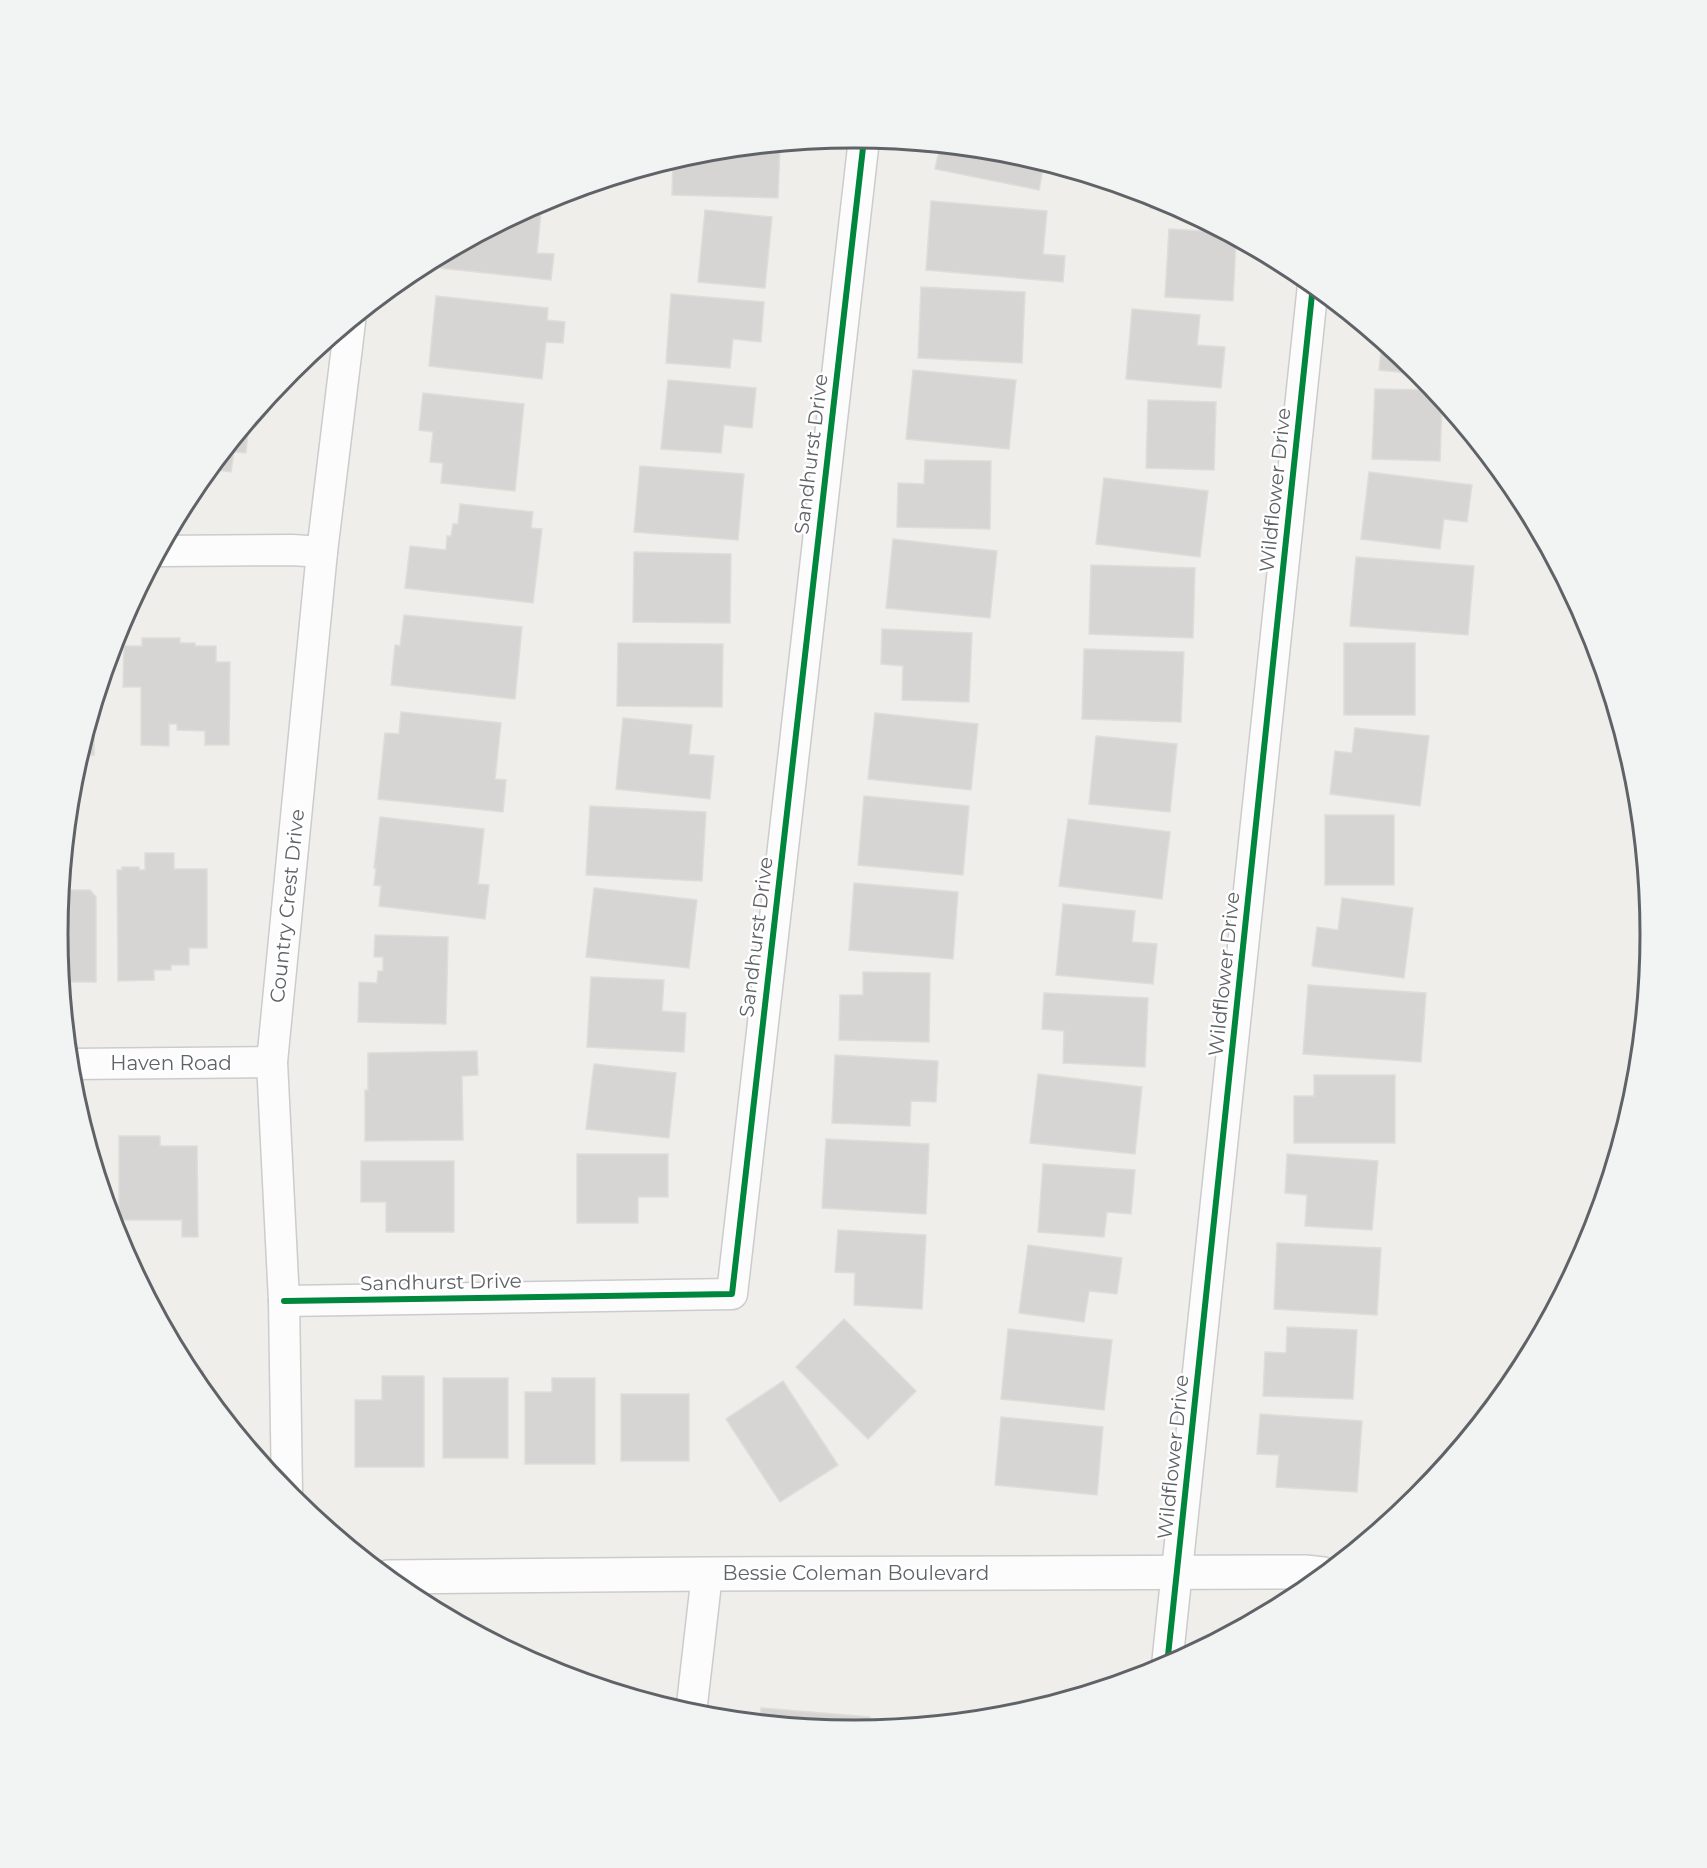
<svg xmlns="http://www.w3.org/2000/svg" width="1707" height="1868" font-family="Montserrat,sans-serif">
	<rect width="100%" height="100%" fill="#efeeea"/>
	<g fill="#d6d5d3" stroke="#deddd9" stroke-width="1.5">
		<polygon points="780,145 778,198 672,195 673,160 700,153"/>
		<polygon points="940,146 1009,153 1044,163 1039,190 935,169"/>
		<polygon points="1152,196 1159,198 1187,213 1150,208"/>
		<polygon points="931,201 1047,211 1043,254 1065,256 1063,282 926,270"/>
		<polygon points="542,202 537,253 554,254 551,280 440,268 442,255"/>
		<polygon points="705,210 772,217 765,288 698,282"/>
		<polygon points="1169,229 1221,232 1236,240 1233,301 1165,297"/>
		<polygon points="921,287 1025,292 1022,363 918,358"/>
		<polygon points="671,294 764,302 761,342 733,339 730,368 666,363"/>
		<polygon points="436,296 548,308 547,320 565,322 563,343 546,342 542,379 429,366"/>
		<polygon points="1132,309 1200,315 1197,345 1225,347 1221,388 1126,379"/>
		<polygon points="1382,342 1417,371 1419,374 1379,370"/>
		<polygon points="913,370 1016,380 1009,449 906,439"/>
		<polygon points="668,380 756,388 752,428 724,425 721,453 661,449"/>
		<polygon points="1375,389 1433,390 1442,402 1440,461 1372,459"/>
		<polygon points="423,393 524,404 515,491 441,483 443,463 430,462 433,432 419,430"/>
		<polygon points="1148,400 1216,402 1214,470 1146,468"/>
		<polygon points="249,421 246,453 234,452 231,472 210,469"/>
		<polygon points="925,460 991,461 990,529 897,527 898,483 924,484"/>
		<polygon points="640,466 744,474 738,540 634,532"/>
		<polygon points="1369,472 1472,485 1467,522 1444,519 1440,549 1361,539"/>
		<polygon points="1104,478 1208,491 1200,557 1096,544"/>
		<polygon points="460,504 533,512 531,528 542,529 533,603 405,588 410,546 446,550 447,536 451,536 453,524 458,524"/>
		<polygon points="893,539 997,551 990,618 886,608"/>
		<polygon points="634,552 731,554 730,623 633,622"/>
		<polygon points="1356,557 1474,566 1468,635 1350,626"/>
		<polygon points="1091,565 1195,568 1193,638 1089,634"/>
		<polygon points="404,615 522,627 515,699 391,685 395,645 400,646"/>
		<polygon points="882,629 972,633 969,702 902,700 903,666 881,664"/>
		<polygon points="142,638 180,638 180,643 195,643 195,646 216,646 216,662 230,662 229,745 205,745 205,731 177,730 177,724 169,724 169,746 141,745 141,687 123,687 124,646 142,646"/>
		<polygon points="618,643 723,644 722,707 617,706"/>
		<rect x="1344" y="643" width="71" height="72"/>
		<polygon points="1084,649 1184,652 1181,722 1082,719"/>
		<polygon points="94,707 94,755 80,755"/>
		<polygon points="401,712 501,723 495,779 506,780 503,812 378,799 385,733 399,734"/>
		<polygon points="875,713 978,724 971,790 868,779"/>
		<polygon points="623,718 692,725 689,754 714,756 710,799 616,789"/>
		<polygon points="1355,728 1429,736 1420,806 1330,794 1335,751 1352,753"/>
		<polygon points="1096,736 1177,744 1170,812 1089,804"/>
		<polygon points="864,796 969,806 963,875 858,865"/>
		<polygon points="590,806 706,812 702,881 586,875"/>
		<rect x="1325" y="815" width="69" height="70"/>
		<polygon points="380,817 484,829 478,884 489,885 485,919 379,906 381,886 374,885 376,868 374,868"/>
		<polygon points="1068,819 1170,832 1162,899 1059,886"/>
		<polygon points="145,853 174,853 174,869 207,869 207,948 189,948 189,965 171,965 171,970 154,970 154,980 118,981 117,870 122,870 122,867 139,867 139,870 145,870"/>
		<polygon points="854,883 958,892 953,959 849,950"/>
		<polygon points="594,888 697,900 689,968 586,957"/>
		<polygon points="71,890 90,890 96,897 96,982 62,982 57,934 60,901 65,901 65,896"/>
		<polygon points="1342,898 1413,908 1404,978 1312,966 1317,927 1338,930"/>
		<polygon points="1063,904 1135,911 1132,942 1157,944 1153,984 1056,975"/>
		<polygon points="375,935 448,937 446,1024 358,1022 359,982 377,983 378,971 383,971 383,957 374,957"/>
		<polygon points="863,972 930,973 929,1042 839,1040 840,995 863,995"/>
		<polygon points="591,977 664,980 662,1011 686,1013 684,1052 587,1047"/>
		<polygon points="1308,985 1426,993 1421,1062 1303,1054"/>
		<polygon points="1044,993 1148,998 1145,1067 1063,1063 1064,1031 1042,1029"/>
		<polygon points="477,1051 478,1075 462,1076 463,1140 365,1141 365,1090 368,1090 368,1053"/>
		<polygon points="835,1055 938,1061 936,1102 911,1101 910,1126 832,1123"/>
		<polygon points="594,1064 676,1073 669,1138 586,1129"/>
		<polygon points="1038,1074 1142,1087 1135,1154 1030,1143"/>
		<polygon points="1314,1075 1395,1075 1395,1143 1294,1143 1294,1096 1314,1096"/>
		<polygon points="119,1136 160,1136 160,1146 197,1146 198,1237 182,1237 182,1220 119,1220"/>
		<polygon points="826,1139 929,1144 926,1214 822,1208"/>
		<polygon points="577,1154 668,1154 668,1197 638,1197 638,1223 577,1223"/>
		<polygon points="1287,1154 1378,1161 1372,1230 1305,1226 1307,1195 1285,1193"/>
		<polygon points="361,1161 454,1161 454,1232 386,1232 386,1202 361,1202"/>
		<polygon points="1043,1164 1135,1170 1131,1214 1107,1212 1104,1237 1038,1232"/>
		<polygon points="838,1230 926,1235 922,1309 854,1305 855,1273 835,1272"/>
		<polygon points="1277,1243 1381,1248 1377,1315 1274,1309"/>
		<polygon points="1028,1245 1122,1258 1117,1294 1089,1291 1084,1322 1019,1313"/>
		<polygon points="844,1319 916,1391 868,1439 796,1367"/>
		<polygon points="1287,1327 1357,1330 1353,1399 1263,1396 1265,1352 1286,1353"/>
		<polygon points="1008,1329 1112,1340 1104,1410 1001,1399"/>
		<polygon points="203,1371 204,1392 189,1372"/>
		<polygon points="382,1376 424,1376 424,1467 355,1467 355,1400 382,1400"/>
		<rect x="443" y="1378" width="65" height="80"/>
		<polygon points="552,1378 595,1378 595,1464 525,1464 525,1392 552,1392"/>
		<polygon points="783,1381 838,1465 780,1502 726,1419"/>
		<rect x="621" y="1394" width="68" height="67"/>
		<polygon points="1260,1414 1362,1421 1357,1492 1276,1487 1279,1455 1257,1454"/>
		<polygon points="1001,1417 1103,1427 1097,1495 995,1485"/>
		<polygon points="761,1708 870,1717 869,1729 853,1730 760,1721"/>
	</g>
	<g fill="none" stroke-linecap="round" stroke-linejoin="round">
		<defs>
			<g id="minor">
				<polyline points="160,551 292,550 322,552"/>
				<polyline points="70,1064 272,1062"/>
				<polyline points="284,1301 732,1294 864,139"/>
				<polyline points="287,1493 284,1301 272,1062 322,552 350,322"/>
				<polyline points="1167,1665 1313,285"/>
				<polyline points="691,1713 707,1574"/>
			</g>
			<polyline id="tertiary" points="388,1577 707,1574 1305,1572 1323,1574"/>
		</defs>
		<use href="#minor" stroke="#cbcccc" stroke-width="33"/>
		<use href="#tertiary" stroke="#cbcccc" stroke-width="36"/>
		<use href="#minor" stroke="#fdfcfc" stroke-width="30"/>
		<use href="#tertiary" stroke="#fdfcfc" stroke-width="33"/>
		<defs>
			<g id="cycleway">
				<polyline points="284,1301 732,1294 864,139"/>
				<polyline points="1167,1665 1313,285"/>
			</g>
		</defs>
		<use href="#cycleway" stroke="#fff" stroke-width="10"/>
		<use href="#cycleway" stroke="#00873e" stroke-width="6"/>
	</g>
	<g text-anchor="middle" stroke-width="5" stroke-linejoin="round" paint-order="stroke">
		<g font-size="20" fill="#5f6368" stroke="#fff">
			<text transform="translate(811 454) rotate(-83)" y="7">Sandhurst Drive</text>
			<text transform="translate(1275 490) rotate(-84)" y="7">Wildflower Drive</text>
			<text transform="translate(287 906) rotate(-84)" y="7">Country Crest Drive</text>
			<text transform="translate(756 937) rotate(-83)" y="7">Sandhurst Drive</text>
			<text transform="translate(1224 974) rotate(-84)" y="7">Wildflower Drive</text>
			<text x="171" y="1070">Haven Road</text>
			<text transform="translate(441 1282) rotate(-1)" y="7">Sandhurst Drive</text>
			<text transform="translate(1173 1457) rotate(-84)" y="7">Wildflower Drive</text>
			<text x="856" y="1580">Bessie Coleman Boulevard</text>
		</g>
	</g>
	<path d="M0 0H1707V1868H0ZM68 934a786 786 0 1 1 1572 0a786 786 0 1 1-1572 0Z" fill="#f2f3f3" fill-rule="evenodd"/>
	<path fill="none" stroke="#5f6368" stroke-width="3" d="M68 934a786 786 0 1 1 1572 0a786 786 0 1 1-1572 0Z"/>
</svg>
